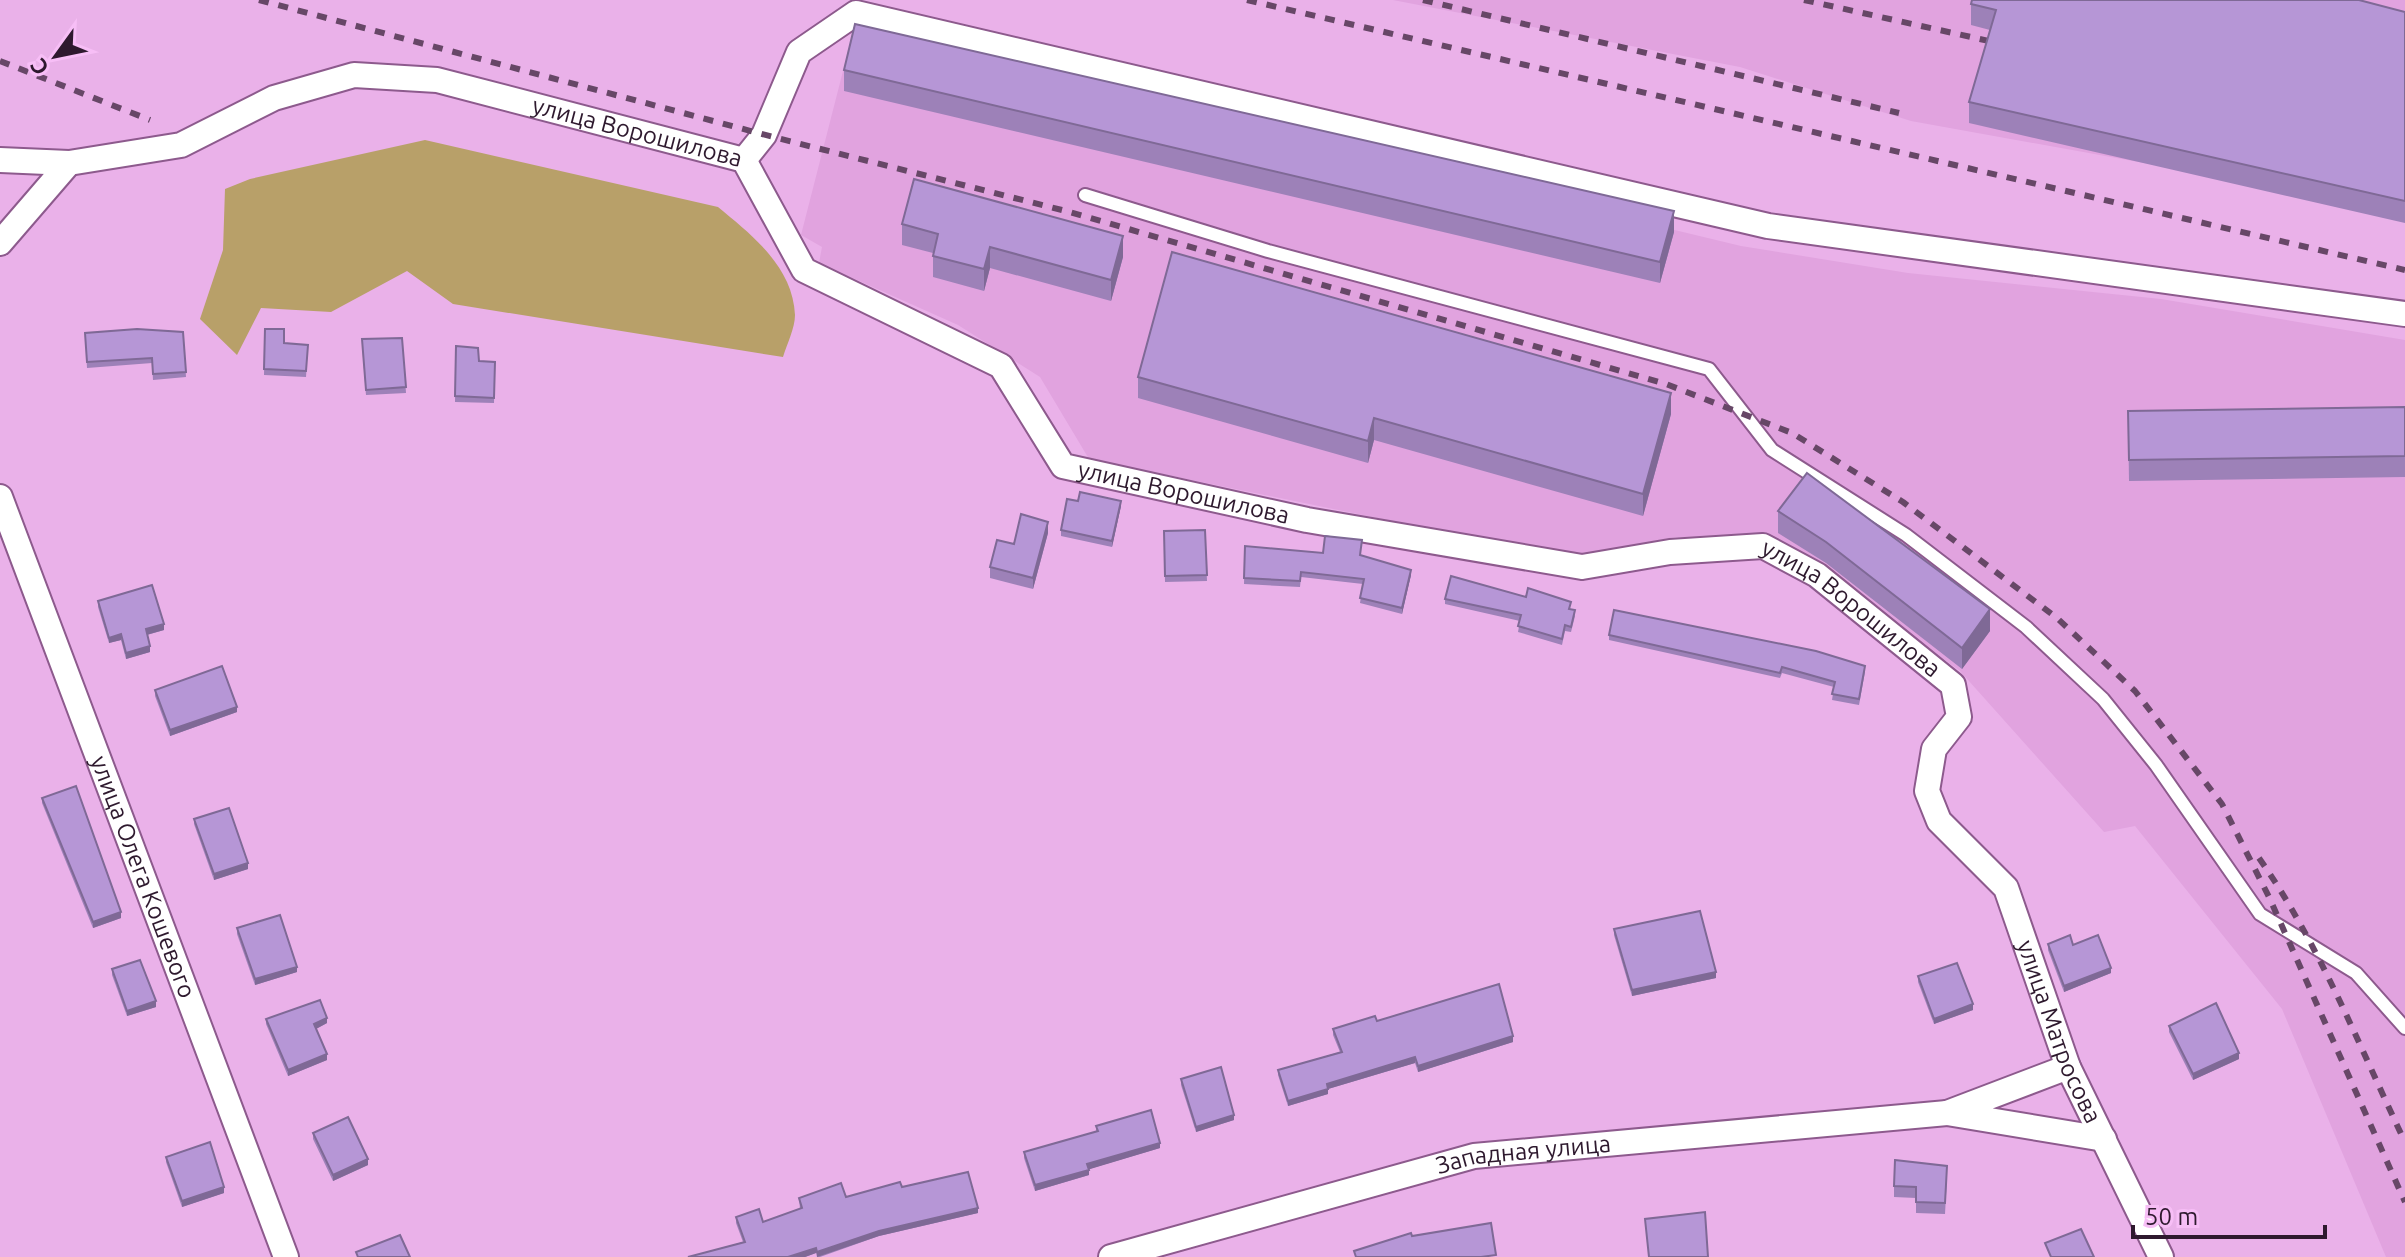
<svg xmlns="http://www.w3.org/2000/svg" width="2405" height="1257" font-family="Ubuntu,sans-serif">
	<rect width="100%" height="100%" fill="#eab1e9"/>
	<g fill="#e1a3df">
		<polygon points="1393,0 2405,0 2405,210 1911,121 1740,67"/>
		<polygon points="853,32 1741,246 1908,273 2161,299 2405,340 2405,1257 2386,1257 2282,1009 2135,826 2104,832 1960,671 1779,539 1675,537 1568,557 1089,459 1040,377 958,325 819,263 822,247 801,235"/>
	</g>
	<path fill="#b8a069" d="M425,140L718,207C752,235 793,267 795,315C795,328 787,344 783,357L453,304L407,271L331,312L261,308L237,355L200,319L223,250L225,189L250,179Z"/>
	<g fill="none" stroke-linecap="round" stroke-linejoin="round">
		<defs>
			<polyline id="service" points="1085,195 1268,251 1709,369 1772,450 1906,535 2026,627 2103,699 2156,765 2260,914 2356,973 2405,1028"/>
			<g id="minor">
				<path id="s1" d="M0,160L69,163L181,145L274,98L354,75L437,80L744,160L804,270L1001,366L1063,466L1307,520L1582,567L1670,552L1763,546L1817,575L1953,685L1959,717L1934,749L1927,791L1939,821L2006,888L2068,1067L2161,1257"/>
				<polyline points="744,160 764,135 799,52 856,13 1768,226 2405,314"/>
				<polyline points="0,243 69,163"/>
				<path id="s2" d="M0,497L286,1257"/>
				<polyline points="2068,1067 1947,1113 2104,1139"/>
				<path id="s3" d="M1111,1257L1474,1156L1947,1113"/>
			</g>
		</defs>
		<use href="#service" stroke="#8d5a8d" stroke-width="16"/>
		<use href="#minor" stroke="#8d5a8d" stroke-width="28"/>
		<use href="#service" stroke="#fff" stroke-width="12"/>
		<use href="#minor" stroke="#fff" stroke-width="24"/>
		<g stroke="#674767" stroke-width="6" stroke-dasharray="10 10" stroke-linecap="butt">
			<polyline points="259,0 777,138 1066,211 1666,384 1792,433 1903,502 2057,618 2135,691 2222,804 2269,897 2405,1202"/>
			<polyline points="1247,0 2405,270"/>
			<polyline points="1423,0 1899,113"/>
			<polyline points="1804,0 2007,45"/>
			<polyline points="0,61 150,120"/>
			<path d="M2259,858C2320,945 2359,1046 2405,1142"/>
		</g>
	</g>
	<g fill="#9d81b8">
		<polygon points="1971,4 2405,12 2405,223 1969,123 1969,102 1990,30 1971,25"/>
		<polygon points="844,70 1674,232 1660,283 844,91"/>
		<polygon points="902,224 1123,257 1111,301 990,268 984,291 933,277 933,253 902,245"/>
		<polygon points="265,329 284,343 308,345 306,377 264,375"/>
		<polygon points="183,332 186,377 153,380 152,363 87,368 85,333"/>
		<polygon points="402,338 406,393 366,395 362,345"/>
		<polygon points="456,346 479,361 495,362 494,403 455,402"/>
		<polygon points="1138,377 1671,414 1643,516 1374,440 1368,463 1138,398"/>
		<polygon points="2405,407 2405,477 2129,481 2128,411"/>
		<polygon points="1078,501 1121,506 1112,547 1061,536 1061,530"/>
		<polygon points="1778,511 1990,631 1962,669 1826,563 1778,533"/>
		<polygon points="1205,530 1207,581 1165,582 1164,531"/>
		<polygon points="1048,533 1033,589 990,578 990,567 1014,544"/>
		<polygon points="1245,546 1323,553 1361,555 1411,575 1402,614 1360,603 1363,584 1301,577 1300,587 1244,584"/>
		<polygon points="1445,599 1571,609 1575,616 1571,632 1565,631 1562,645 1518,632 1520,621 1445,604"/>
		<polygon points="98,601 164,630 147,635 150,652 126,659 121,640 109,643 98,607"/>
		<polygon points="1609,635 1865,672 1859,705 1832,700 1834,687 1782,673 1780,678 1609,640"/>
		<polygon points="155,690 237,712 170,736 155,696"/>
		<polygon points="42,798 121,918 93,928 42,803"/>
		<polygon points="194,819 248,869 214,880 194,824"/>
		<polygon points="237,928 297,972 255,985 237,934"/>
		<polygon points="1614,929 1716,978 1632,996 1614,935"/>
		<polygon points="2048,944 2073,945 2111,973 2064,992 2048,950"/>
		<polygon points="112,969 156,1007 127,1016 112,975"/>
		<polygon points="1918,976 1973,1010 1934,1024 1918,982"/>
		<polygon points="266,1019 327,1023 316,1029 327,1060 288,1076 266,1024"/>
		<polygon points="1377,1021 1513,1042 1418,1072 1415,1063 1328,1089 1328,1094 1288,1106 1278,1075 1278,1070 1340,1052 1333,1035 1333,1029"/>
		<polygon points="2169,1026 2239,1059 2193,1080 2169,1032"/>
		<polygon points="1181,1079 1234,1120 1196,1132 1181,1085"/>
		<polygon points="1096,1126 1160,1148 1089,1169 1089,1175 1035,1191 1024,1158 1024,1152 1096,1132"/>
		<polygon points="313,1133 368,1165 333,1181 313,1139"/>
		<polygon points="166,1157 224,1193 182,1207 166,1162"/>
		<polygon points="1947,1177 1945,1214 1916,1213 1916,1198 1894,1197 1894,1186"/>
		<polygon points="902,1187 978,1213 879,1236 820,1257 817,1257 816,1253 805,1257 688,1257 743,1242 736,1223 736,1217 763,1222 800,1209 799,1198 846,1197"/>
	</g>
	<g fill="#7f6996">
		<polygon points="1674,211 1674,232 1660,283 1660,262"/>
		<polygon points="1123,236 1123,257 1111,301 1111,280"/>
		<polygon points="990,247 990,268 984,291 984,269"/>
		<polygon points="1671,393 1671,414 1643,516 1643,494"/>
		<polygon points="1374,418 1374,440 1368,463 1368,441"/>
		<polygon points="1121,501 1121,506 1112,547 1112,541"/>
		<polygon points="1048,522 1048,533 1033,589 1033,578"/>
		<polygon points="1411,570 1411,575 1402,614 1402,608"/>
		<polygon points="1990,609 1990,631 1962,669 1962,648"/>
		<polygon points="164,624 164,630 146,635 146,629"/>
		<polygon points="121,634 121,640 109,643 109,638"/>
		<polygon points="150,646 150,652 126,659 126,653"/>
		<polygon points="237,707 237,712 170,736 170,730"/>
		<polygon points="248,863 248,869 214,880 214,874"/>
		<polygon points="121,912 121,918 93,928 93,922"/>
		<polygon points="297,967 297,972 255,985 255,979"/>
		<polygon points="2111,968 2111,973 2064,992 2064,986"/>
		<polygon points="1716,972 1716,978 1632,996 1632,990"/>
		<polygon points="156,1001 156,1007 127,1016 127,1011"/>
		<polygon points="1973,1004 1973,1010 1934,1024 1934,1019"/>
		<polygon points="327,1018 327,1023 314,1030 314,1024"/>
		<polygon points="1513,1036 1513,1042 1418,1072 1418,1066"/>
		<polygon points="2239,1053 2239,1059 2193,1080 2193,1074"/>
		<polygon points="327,1054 327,1060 288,1076 288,1070"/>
		<polygon points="1415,1057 1415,1063 1328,1089 1328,1094 1288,1106 1288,1101 1327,1084"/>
		<polygon points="1234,1115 1234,1120 1196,1132 1196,1127"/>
		<polygon points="1160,1143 1160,1148 1087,1170 1087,1164"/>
		<polygon points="368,1159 368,1165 333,1181 333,1175"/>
		<polygon points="1089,1170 1089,1175 1035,1191 1035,1185"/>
		<polygon points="224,1187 224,1193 182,1207 182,1201"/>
		<polygon points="978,1208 978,1213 879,1236 817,1257 817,1252 879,1231"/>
		<polygon points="816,1248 816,1253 805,1257 788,1257"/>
	</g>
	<g fill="#b696d6" stroke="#7f6996" stroke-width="2">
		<polygon points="1972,0 2359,0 2405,12 2405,201 1969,102 1996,10 1971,4"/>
		<polygon points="855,24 1674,211 1660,262 844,70"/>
		<polygon points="914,179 1123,236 1111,280 990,247 984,269 933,256 938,234 902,224"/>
		<polygon points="1172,252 1671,393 1643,494 1374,418 1368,441 1138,377"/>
		<polygon points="137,329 183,332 186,372 153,374 152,358 87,362 85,333"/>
		<polygon points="265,329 284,329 284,343 308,345 306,371 264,369"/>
		<polygon points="402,338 406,387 366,390 362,339"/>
		<polygon points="456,346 478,348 479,361 495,362 494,398 455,396"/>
		<polygon points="2405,407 2405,456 2129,460 2128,411"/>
		<polygon points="1807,473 1990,609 1962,648 1826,542 1778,511"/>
		<polygon points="1080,492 1121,501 1112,541 1061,530 1067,499 1078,501"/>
		<polygon points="1021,514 1048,522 1033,578 990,567 997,540 1014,544"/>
		<polygon points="1205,530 1207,575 1165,576 1164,531"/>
		<polygon points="1325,536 1362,540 1360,555 1411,570 1402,608 1360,598 1364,579 1301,572 1300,581 1244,578 1245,546 1323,553"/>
		<polygon points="1451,576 1526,597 1528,588 1571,602 1569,609 1575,610 1571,627 1565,625 1562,639 1518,626 1521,615 1445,599"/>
		<polygon points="152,585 164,624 146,629 150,646 126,653 121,634 109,638 98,601"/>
		<polygon points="1614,610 1816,651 1865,666 1859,699 1832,694 1835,682 1782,667 1780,673 1609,635"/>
		<polygon points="222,666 237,707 170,730 155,690"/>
		<polygon points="76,786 121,912 93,922 42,798"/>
		<polygon points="229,808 248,863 214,874 194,819"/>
		<polygon points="1700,911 1716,972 1632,990 1614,929"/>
		<polygon points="280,915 297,967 255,979 237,928"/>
		<polygon points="2070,935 2073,945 2098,935 2111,968 2064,986 2048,944"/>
		<polygon points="140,960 156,1001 127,1011 112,969"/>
		<polygon points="1957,963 1973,1004 1934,1019 1918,976"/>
		<polygon points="1499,984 1513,1036 1418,1066 1415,1057 1327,1084 1328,1089 1288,1101 1278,1070 1342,1052 1333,1029 1375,1016 1377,1021"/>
		<polygon points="320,1000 327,1018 314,1024 327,1054 288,1070 266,1019"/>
		<polygon points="2216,1003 2239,1053 2193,1074 2169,1026"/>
		<polygon points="1221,1067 1234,1115 1196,1127 1181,1079"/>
		<polygon points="1151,1110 1160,1143 1087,1164 1089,1170 1035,1185 1024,1152 1098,1131 1096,1126"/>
		<polygon points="348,1117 368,1159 333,1175 313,1133"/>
		<polygon points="210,1142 224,1187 182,1201 166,1157"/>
		<polygon points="1895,1160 1947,1166 1945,1203 1916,1202 1916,1187 1894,1186"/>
		<polygon points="968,1172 978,1208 879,1231 817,1252 816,1248 788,1257 688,1257 745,1242 736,1217 759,1209 763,1222 802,1208 799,1198 841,1183 846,1197 900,1182 902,1187"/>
		<polygon points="1705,1212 1708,1257 1649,1257 1645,1219"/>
		<polygon points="1491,1223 1496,1255 1481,1257 1356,1257 1354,1251 1411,1233 1412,1236"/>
		<polygon points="2081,1229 2094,1257 2051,1257 2045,1243"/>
		<polygon points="400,1235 410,1257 358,1257 356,1252"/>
	</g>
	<g text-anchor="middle" stroke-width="6" stroke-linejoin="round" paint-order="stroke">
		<g font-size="24" fill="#2e192e" stroke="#f7bef6">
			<text dy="8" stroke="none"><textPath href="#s1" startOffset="660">улица Ворошилова</textPath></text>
			<text dy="8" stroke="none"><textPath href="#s1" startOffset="1356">улица Ворошилова</textPath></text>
			<text dy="8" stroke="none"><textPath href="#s1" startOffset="2052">улица Ворошилова</textPath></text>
			<text dy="8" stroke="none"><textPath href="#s2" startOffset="406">улица Олега Кошевого</textPath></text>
			<text dy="8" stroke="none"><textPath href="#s1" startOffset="2576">улица Матросова</textPath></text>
			<text dy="8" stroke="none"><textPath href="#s3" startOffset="426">Западная улица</textPath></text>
		</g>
	</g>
	<g transform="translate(56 56) rotate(237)" stroke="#f7bef6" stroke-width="6" paint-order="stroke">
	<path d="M0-6L14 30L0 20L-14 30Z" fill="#2e192e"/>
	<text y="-12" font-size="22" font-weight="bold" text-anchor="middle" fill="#2e192e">С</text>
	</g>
	<path d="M2133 1225v12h192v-12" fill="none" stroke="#2e192e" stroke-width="4"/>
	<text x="2145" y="1225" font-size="24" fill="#2e192e" stroke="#f7bef6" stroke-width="6" paint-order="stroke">50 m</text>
</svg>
